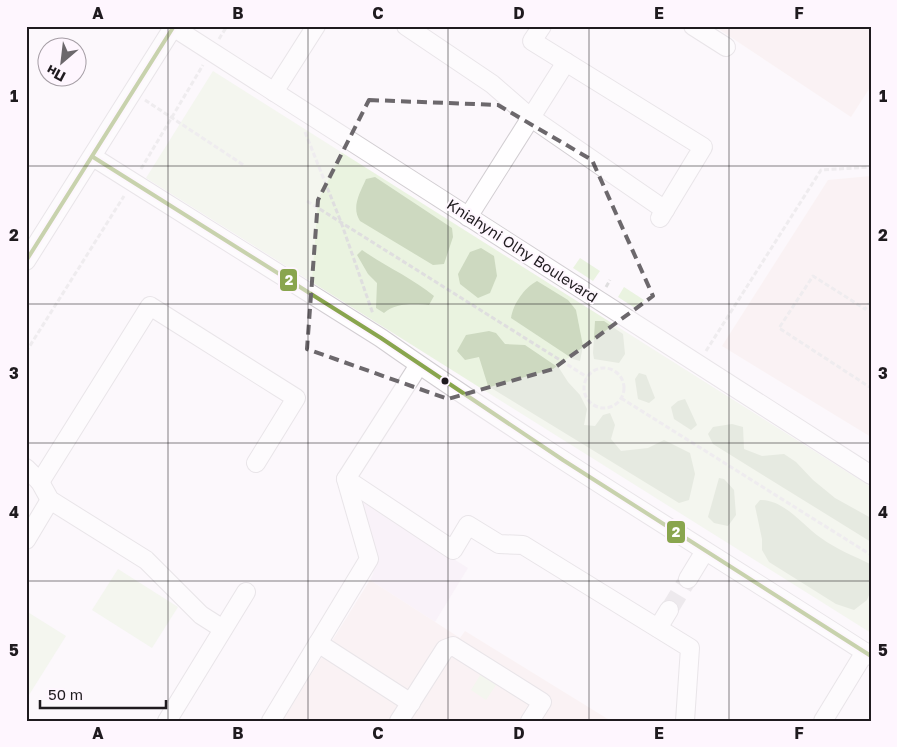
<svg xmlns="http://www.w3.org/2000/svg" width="897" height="747" font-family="'Golos Text',sans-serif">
	<rect width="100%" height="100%" fill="#fcf8fc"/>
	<polygon fill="#f7ecf6" points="361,501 468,568 435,622 370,580 373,574 377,555"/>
	<g fill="#f9ecea">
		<polygon points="714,26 871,26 871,86 851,117"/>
		<polygon points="871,176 871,437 722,346 828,180"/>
		<polygon points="370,580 460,638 465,631 611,721 282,721"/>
	</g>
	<g fill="#eaf3e0">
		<polygon points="213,71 871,487 871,633 146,178"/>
		<polygon points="580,258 600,271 593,281 573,268"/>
		<polygon points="624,287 644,300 638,310 618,297"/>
		<polygon points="118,569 178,607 152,648 92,610"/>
		<polygon points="26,611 66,636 29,695 26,694"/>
		<polygon points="482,672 498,682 486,700 471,690"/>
	</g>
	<g fill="#cdd9c0">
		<path d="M375,177L452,228L453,237L444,264L433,265L360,221C351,207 360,193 366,179Z"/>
		<polygon points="481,248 494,256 497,276 490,293 478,298 460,284 458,274 470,252"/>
		<path d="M362,250C385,266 412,278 434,296L429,305C415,303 394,303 384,313L376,308L377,283L368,274L357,255Z"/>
		<path d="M537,281L568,300L576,310L583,346L580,361L573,359L511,318C513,304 524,288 537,281Z"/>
		<polygon points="595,321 604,321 623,334 625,354 619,363 594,359 593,353"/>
		<polygon points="489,331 496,333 505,344 525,345 559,368 568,382 580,395 587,409 584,425 595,426 603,415 610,413 615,425 611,439 621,451 648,448 664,440 690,453 695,474 689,500 679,503 488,386 479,357 465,360 457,351 466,335"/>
		<polygon points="639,373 646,375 655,398 649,403 638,399 635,379"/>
		<polygon points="685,399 697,425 691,430 674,419 671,407 678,401"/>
		<polygon points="732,424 743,427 744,449 762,456 784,454 796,462 813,480 835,498 871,518 871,542 713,444 708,434 713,427"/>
		<polygon points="719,478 724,479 734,490 736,515 728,526 714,523 708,517"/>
		<path d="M760,500C785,500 802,525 821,538C836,549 854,556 870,564L871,590L867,600L854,610L836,604L769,562L762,550V539L755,506Z"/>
	</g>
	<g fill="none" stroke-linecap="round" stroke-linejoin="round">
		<polyline stroke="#dbd7db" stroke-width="18" stroke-dasharray="18 9" stroke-linecap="butt" points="669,610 688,579"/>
		<defs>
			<g id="minor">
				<polyline points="406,26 492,84 530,117 665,210"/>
				<polyline points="542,26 532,41 703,147 660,218"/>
				<polyline points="693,26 726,47"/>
				<polyline points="173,27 871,475"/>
				<polyline points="274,92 316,26"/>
				<path d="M93,157L381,338C540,450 707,550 871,656"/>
				<polyline points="468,217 566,62"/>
				<polyline points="26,261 174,26"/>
				<polyline points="26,468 40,482 50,500 146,560 201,615 223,629"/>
				<polyline points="346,479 453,550 468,525 499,544 523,545 690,648 685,721"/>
				<polyline points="40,482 150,306 296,398 256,463"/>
				<polyline points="26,540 50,500"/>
				<polyline points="688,579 705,551"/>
				<polyline points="658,628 669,610"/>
				<polyline points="318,643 411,703"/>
				<polyline points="167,721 246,592"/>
				<polyline points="271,721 369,559 346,479 419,365"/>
				<polyline points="399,721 445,649 453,646 542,702 530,721"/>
				<polyline points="823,721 865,652"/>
			</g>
		</defs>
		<use href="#minor" stroke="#d2ced2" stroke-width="20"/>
		<g stroke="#dfdedf" stroke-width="3" stroke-dasharray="5 2.5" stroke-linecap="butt">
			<polyline points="219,39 227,26"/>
			<polyline points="145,100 245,166"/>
			<polyline points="305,132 341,222 373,314"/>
			<polyline points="141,169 203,65"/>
			<polyline points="307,201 587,377"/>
			<polyline points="606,287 610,280"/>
			<polyline points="871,301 865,309 813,276 779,328 871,388"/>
			<polyline points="706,351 821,170 871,167"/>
			<polyline points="26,352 124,196"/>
			<circle cx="604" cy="388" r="20"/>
			<polyline points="621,398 871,555"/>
		</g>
		<use href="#minor" stroke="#fffeff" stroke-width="18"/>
		<defs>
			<g id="bus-1">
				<polyline points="93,157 381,338 563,460 871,656"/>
				<polyline points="26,261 174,26"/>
			</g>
		</defs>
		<use href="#bus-1" stroke="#fef6fe" stroke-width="8"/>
		<use href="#bus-1" stroke="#89a54e" stroke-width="4"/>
	</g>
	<path d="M0 0H897V747H0ZM369,100L498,105L592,160L653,296L553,369L448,399L307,349L318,200Z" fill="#fcf8fc" fill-opacity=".55" fill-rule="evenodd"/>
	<path fill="none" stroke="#6c686c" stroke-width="4" stroke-dasharray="10 6" stroke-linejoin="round" d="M369,100L498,105L592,160L653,296L553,369L448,399L307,349L318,200Z"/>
	<path fill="none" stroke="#1f1b1f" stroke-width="1" stroke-opacity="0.55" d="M168,26V721M308,26V721M448,26V721M589,26V721M729,26V721M26,166H871M26,304H871M26,443H871M26,581H871"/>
	<circle fill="#1f1b1f" stroke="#fef6fe" stroke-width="2" cx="445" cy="381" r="4.5"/>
	<g text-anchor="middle" stroke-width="4" stroke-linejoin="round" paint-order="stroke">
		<g font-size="15" fill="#1f1b1f" stroke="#fef6fe">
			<text transform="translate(522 251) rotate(33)" y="5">Kniahyni Olhy Boulevard</text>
		</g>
	</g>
	<g stroke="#fef6fe" stroke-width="2">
		<rect x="279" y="268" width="19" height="24" rx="5" fill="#89a54e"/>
		<rect x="666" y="520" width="20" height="24" rx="5" fill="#89a54e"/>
	</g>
	<g font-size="14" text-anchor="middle" font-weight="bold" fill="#fff">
		<text x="289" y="285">2</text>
		<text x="676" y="537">2</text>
	</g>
	<rect width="897" height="747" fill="none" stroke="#fef6fe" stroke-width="55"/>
	<g transform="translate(62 62) rotate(208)"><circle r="24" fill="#fef6fe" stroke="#a59ea5"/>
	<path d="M0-4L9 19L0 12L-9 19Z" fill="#6c686c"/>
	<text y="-8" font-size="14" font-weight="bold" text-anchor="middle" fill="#1f1b1f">Пн</text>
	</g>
	<path d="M40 700v8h126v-8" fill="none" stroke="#1f1b1f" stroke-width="2.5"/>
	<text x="48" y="700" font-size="15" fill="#1f1b1f" stroke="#fef6fe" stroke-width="4" paint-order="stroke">50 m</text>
	<rect x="28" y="28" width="842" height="692" fill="none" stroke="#1f1b1f" stroke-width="2"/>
	<g font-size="16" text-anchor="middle" font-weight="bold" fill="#1f1b1f">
		<text x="98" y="19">A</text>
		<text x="238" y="19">B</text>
		<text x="378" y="19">C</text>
		<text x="519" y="19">D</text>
		<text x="659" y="19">E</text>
		<text x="799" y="19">F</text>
		<text x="14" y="102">1</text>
		<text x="883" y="102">1</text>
		<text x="14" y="241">2</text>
		<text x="883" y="241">2</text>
		<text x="14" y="379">3</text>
		<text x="883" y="379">3</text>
		<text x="14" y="518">4</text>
		<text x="883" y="518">4</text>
		<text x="14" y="656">5</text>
		<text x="883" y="656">5</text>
		<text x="98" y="739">A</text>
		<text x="238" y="739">B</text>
		<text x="378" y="739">C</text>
		<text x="519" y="739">D</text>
		<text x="659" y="739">E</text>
		<text x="799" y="739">F</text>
	</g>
</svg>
